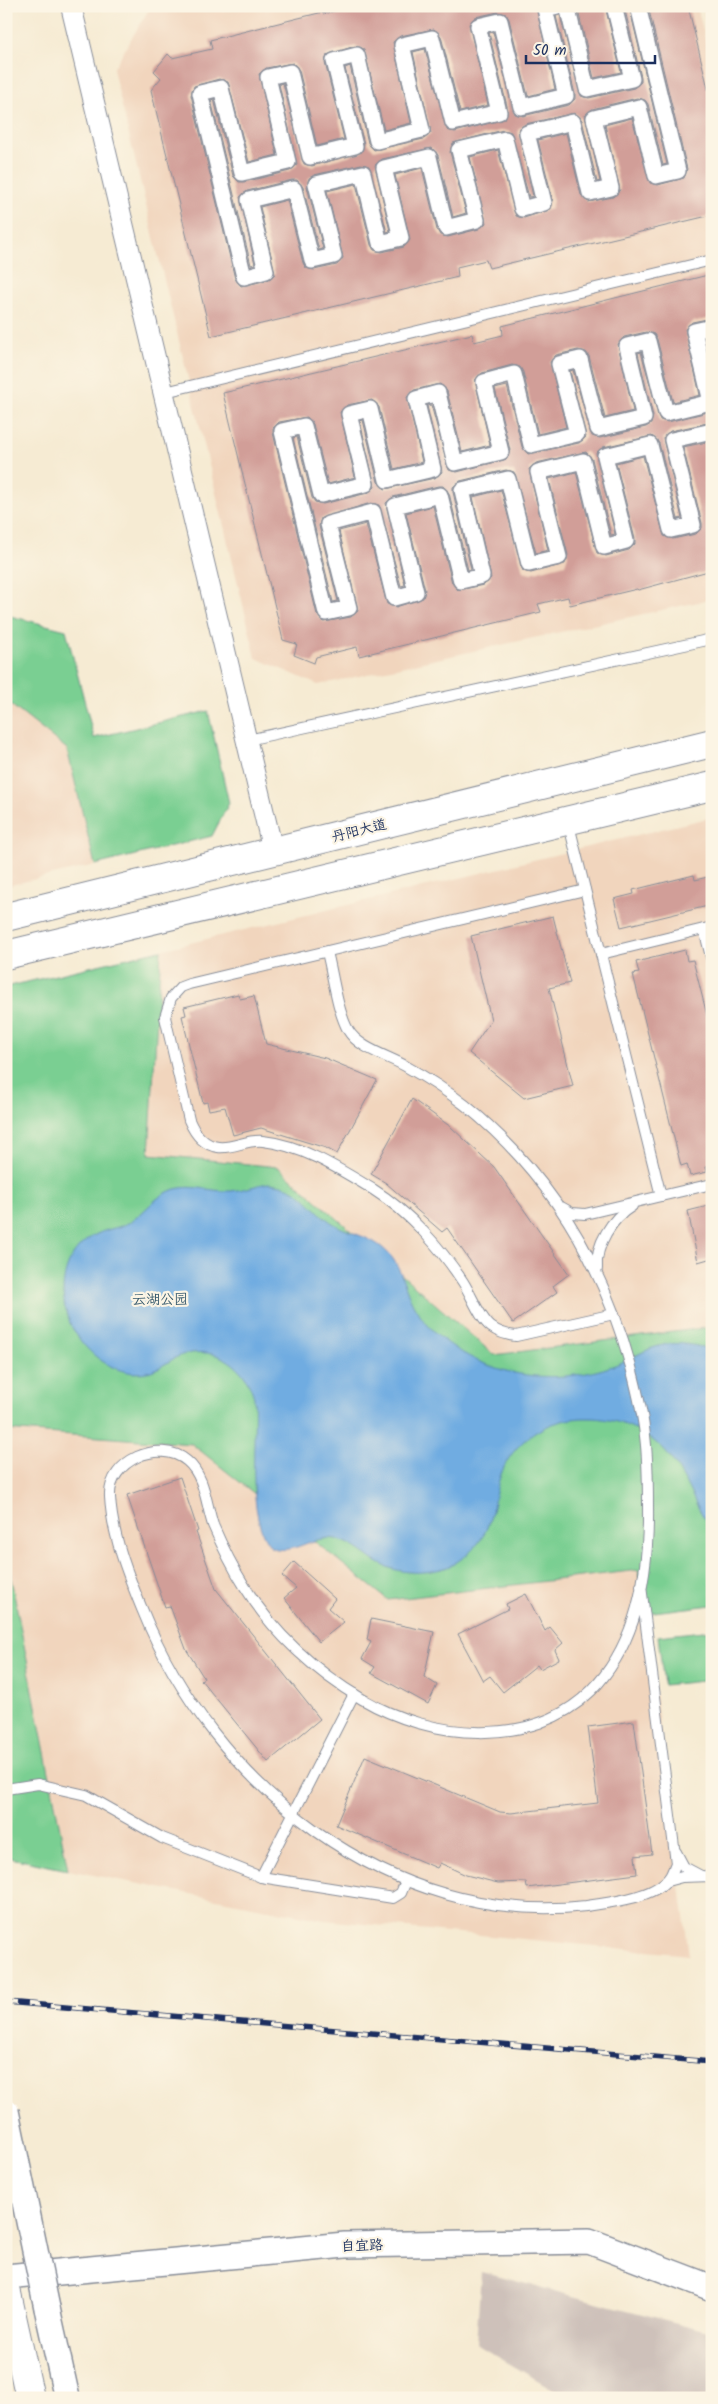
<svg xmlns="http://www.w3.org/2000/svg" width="718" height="2404" font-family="Kalam,'LXGW WenKai TC',sans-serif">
	<rect width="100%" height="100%" fill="#fcf5e5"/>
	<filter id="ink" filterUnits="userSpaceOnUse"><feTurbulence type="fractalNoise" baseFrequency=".02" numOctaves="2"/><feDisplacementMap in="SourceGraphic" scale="10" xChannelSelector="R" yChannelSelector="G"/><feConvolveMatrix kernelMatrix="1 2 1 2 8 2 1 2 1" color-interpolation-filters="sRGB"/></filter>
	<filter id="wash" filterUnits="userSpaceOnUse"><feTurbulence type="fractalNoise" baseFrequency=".0096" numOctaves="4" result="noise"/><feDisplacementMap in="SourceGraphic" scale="20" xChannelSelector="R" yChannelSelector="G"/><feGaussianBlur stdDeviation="1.12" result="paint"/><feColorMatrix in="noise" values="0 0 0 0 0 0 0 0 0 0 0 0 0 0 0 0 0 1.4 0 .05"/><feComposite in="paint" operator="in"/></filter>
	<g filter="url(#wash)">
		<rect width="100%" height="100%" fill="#f6ebd3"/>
		<g fill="#f1d5bd">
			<polygon points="151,6 697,6 712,66 712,599 318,685 256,658 113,69"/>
			<polygon points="6,701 67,749 95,865 6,886"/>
			<polygon points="712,817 712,1327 494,1355 278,1167 149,1155 161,950"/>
			<polygon points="6,1430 192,1444 388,1600 639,1570 689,1955 324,1920 68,1870 6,1553"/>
		</g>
		<polygon fill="#cec1ba" points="481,2272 712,2332 712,2398 568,2398 476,2344"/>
		<g fill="#7acf92" stroke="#4a7f78">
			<polygon points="6,615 66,630 94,738 208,711 229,803 212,836 95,865 67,749 6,701"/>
			<polygon points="161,950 149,1154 278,1167 494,1355 712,1327 712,1605 645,1613 639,1570 388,1600 192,1444 6,1430 6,987"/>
			<polygon points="6,1553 68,1870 6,1857"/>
			<polygon points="712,1630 712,1680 664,1685 658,1636"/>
		</g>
		<path fill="#6face1" stroke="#456ea0" d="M268,1183C302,1186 304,1201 327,1219C347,1235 371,1234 389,1254C401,1267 403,1282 410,1298C424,1331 462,1357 496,1368C535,1381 580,1379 618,1364C633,1358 647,1348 663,1345C680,1341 695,1346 712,1349V1529C692,1504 685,1471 663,1449C643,1429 616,1418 588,1418C550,1417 512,1440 500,1477C490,1509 494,1534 464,1557C457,1562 450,1567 441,1569C418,1575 395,1573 375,1561C362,1552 352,1543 336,1539C312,1534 293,1557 271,1547C245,1519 257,1435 254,1397C245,1365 218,1347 185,1354C173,1357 163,1367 151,1371C119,1380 87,1355 73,1329C55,1296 61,1251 97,1234C109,1228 122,1228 133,1220C147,1210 156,1195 175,1189C194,1184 212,1192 231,1191C244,1190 256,1185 268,1183Z"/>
		<g id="blocks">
			<g fill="#d19e98">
				<polygon points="353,6 536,6 555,89 528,96 509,19 506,14 498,12 475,17 469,24 488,105 460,112 441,36 434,29 400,36 393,42 411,123 384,130 364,49 355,46 327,55 325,63 344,139 317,146 299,70 293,63 266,68 259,74 277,155 249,162 228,82 219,79 194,86 191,95 235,279 241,286 268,280 275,274 260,207 287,200 303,263 306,268 314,270 337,265 343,258 327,191 356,184 371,245 374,250 382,252 404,247 410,240 395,175 422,168 437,230 440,235 448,237 479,229 486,223 470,157 498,150 516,216 524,218 551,209 553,201 538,140 566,133 581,195 588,202 613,197 620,190 605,125 632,118 650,183 658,185 684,178 687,169 648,6 688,6 712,105 712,215 489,268 486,260 457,267 458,277 211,336 151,90 161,78 154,71 168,54 172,58 212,49 210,40 323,12 323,14"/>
				<polygon points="577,6 605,6 621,72 594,78"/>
				<polygon points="624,6 629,6 667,164 663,165 648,104 645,100 637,98 592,109 585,115 600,181 597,182 582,120 575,113 525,124 518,130 533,196 529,197 511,132 503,130 453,143 450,152 466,213 453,217 438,155 432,148 382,159 375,165 390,231 387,232 369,166 361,164 314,175 309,178 307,186 323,249 319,250 303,187 297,180 292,180 247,191 240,197 255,264 251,265 211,100 214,99 233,176 239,182 244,182 290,171 297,165 279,84 283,83 304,164 312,166 362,152 364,144 345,68 350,66 368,143 374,150 424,139 431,133 413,52 425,49 447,130 455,132 505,119 508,110 489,33 493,32 515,114 523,116 569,105 575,99 575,94 556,16 560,15 581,96 589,98 634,88 641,82 641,77"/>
				<polygon points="712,274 712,318 692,322 685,329 700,395 673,402 657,339 654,334 646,332 624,337 618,344 633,411 605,418 589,356 586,352 578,350 556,355 550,362 566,427 538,434 523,372 520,367 512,365 482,373 475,380 490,445 462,452 447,391 440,384 414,390 407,397 422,462 394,469 379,407 372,400 347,405 340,412 355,477 328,484 313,424 307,417 279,422 273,428 273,433 317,615 324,622 351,617 358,611 339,531 366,524 387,604 396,607 423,598 425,590 406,513 433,506 452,583 458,590 484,585 491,578 473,497 501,490 523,571 531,573 565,564 568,555 549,479 576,472 597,553 606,556 629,550 635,544 635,539 616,463 643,456 664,536 673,539 696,534 702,528 702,523 683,447 712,441 712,570 638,590 637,589 570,605 568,597 538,604 541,612 359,656 357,647 316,657 314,663 294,655 297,644 283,640 223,393 472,334 474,342 503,335 502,326"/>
				<polygon points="641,352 660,420 668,422 712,411 712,422 670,431 663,438 682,518 678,519 659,443 652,436 603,447 596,453 615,534 611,535 592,459 586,452 536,463 529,469 548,550 536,553 514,472 506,470 460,481 453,487 453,492 471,569 468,570 449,493 443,486 438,486 393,497 386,503 405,585 401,586 379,505 371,503 321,518 319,526 338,601 333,602 293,438 297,437 312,498 315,502 323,504 368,493 375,487 360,421 363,420 378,482 385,489 435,478 442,472 427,406 431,405 449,470 457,472 507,459 510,450 495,389 507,386 522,447 528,454 579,443 586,437 570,371 573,370 592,436 600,438 646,427 651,424 653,416 638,353"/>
				<polygon points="694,875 695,880 712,876 712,905 621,927 614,899 634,894 633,890"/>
				<polygon points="553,916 570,983 549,988 573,1086 524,1098 469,1053 491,1020 471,936"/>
				<polygon points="685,950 687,961 693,960 712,1035 712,1166 706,1167 707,1172 690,1176 687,1164 681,1166 633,974 639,973 636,962"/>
				<polygon points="238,994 240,999 254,996 266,1044 325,1058 377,1080 337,1154 326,1148 261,1128 233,1135 225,1107 209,1110 207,1102 203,1103 182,1016 186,1015 184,1007"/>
				<polygon points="412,1099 451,1127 494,1167 569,1274 553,1286 557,1292 513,1323 447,1228 442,1232 386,1183 371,1174"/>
				<polygon points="712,1205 712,1258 698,1262 688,1211"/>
				<polygon points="180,1477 198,1531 196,1532 216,1589 320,1719 268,1762 201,1680 204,1678 186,1649 170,1606 165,1607 127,1495"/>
				<polygon points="294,1562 335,1599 328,1608 344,1622 319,1642 284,1598 296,1588 282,1576"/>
				<polygon points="526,1594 545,1631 550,1627 563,1643 555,1650 559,1659 540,1669 537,1665 503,1692 490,1676 483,1681 458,1634 508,1609 506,1604"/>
				<polygon points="371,1619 434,1632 424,1677 437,1685 428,1704 371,1673 375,1667 362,1659 371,1642 367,1640"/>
				<polygon points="634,1721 652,1854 635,1856 637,1874 527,1888 526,1882 498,1883 466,1875 440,1863 437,1868 336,1825 365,1756 500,1812 511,1813 598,1803 588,1727"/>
			</g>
		</g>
	</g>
	<g filter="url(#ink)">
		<use href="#blocks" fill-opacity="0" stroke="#888d98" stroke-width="1"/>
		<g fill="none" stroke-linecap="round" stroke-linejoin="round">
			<defs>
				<g id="service">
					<polyline points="165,392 712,260"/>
					<polyline points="247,740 712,639"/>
					<polyline points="568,821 661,1196 712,1184"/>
					<path d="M585,890L189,984L181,987L171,998L165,1017L189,1120C194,1132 203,1145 218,1147C233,1149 247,1139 263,1141C302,1145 341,1170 374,1190C409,1212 441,1248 463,1282C472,1296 479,1317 491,1327C499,1333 507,1335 516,1336L614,1314"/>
					<polyline points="704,929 712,961"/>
					<path d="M327,952C333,975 337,1010 348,1030C359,1049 389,1056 407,1067C427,1078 447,1091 465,1105C549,1173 603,1264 631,1367C637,1390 643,1413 645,1436C648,1459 648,1483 648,1506C649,1571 639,1643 591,1691C531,1750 430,1739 362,1699C316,1672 273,1633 245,1587C233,1568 222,1546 213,1525C206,1504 205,1476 187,1461C159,1438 108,1461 110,1497C112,1535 128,1575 142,1609C213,1785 390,1928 586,1906C608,1903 648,1898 664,1883C672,1876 672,1872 676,1863L641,1586"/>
					<polyline points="601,954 712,927"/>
					<polyline points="561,1207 572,1213 585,1214 661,1196"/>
					<path d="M597,1269C595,1245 612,1218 632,1206"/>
					<polyline points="6,1789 38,1784 86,1795 162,1838 261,1877 393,1898 401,1893 406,1881"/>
					<polyline points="676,1852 684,1867 701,1876"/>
					<polyline points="261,1877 354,1694"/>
					<polyline points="667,1881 682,1877 712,1876"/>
				</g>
				<g id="pedestrian">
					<polyline points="558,6 545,9 566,96 521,107 500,21 478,26 499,112 453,123 432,38 402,45 422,130 377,141 357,55 334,61 355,146 310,157 290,72 268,77 288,162 242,173 221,88 200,93 244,277 266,271 249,200 294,189 312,261 334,256 316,184 363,173 380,243 401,238 384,168 429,157 446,228 477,220 459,150 505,139 522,209 544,203 527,133 573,122 590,193 611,188 594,118 639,107 656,176 678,171 638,6"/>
					<polyline points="567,6 587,89 632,79 614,6"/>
					<polyline points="712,327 694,331 711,402 666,413 648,341 627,346 644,418 598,429 580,359 559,364 577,434 531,445 514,374 484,382 501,452 455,463 438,393 416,399 433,469 387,480 370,409 349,414 366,484 321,495 304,426 282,431 326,613 349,608 328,524 373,512 394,598 416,592 395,506 440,495 461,581 482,576 462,490 508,479 529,564 559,557 538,472 583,461 604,547 626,541 605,456 650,445 671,530 693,525 672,440 712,431"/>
				</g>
				<polyline id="minor" points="71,6 273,851"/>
				<g id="tertiary">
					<polyline points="6,2277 345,2245 589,2241 712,2288"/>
					<polyline points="47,2308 67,2398"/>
				</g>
				<g id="primary">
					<polyline points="6,917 712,743"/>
					<polyline points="6,955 712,786"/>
				</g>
				<polyline id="trunk" points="6,2289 30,2398"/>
			</defs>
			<use href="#service" stroke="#888d98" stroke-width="12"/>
			<use href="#pedestrian" stroke="#888d98" stroke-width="18"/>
			<use href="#minor" stroke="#888d98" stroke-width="22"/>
			<use href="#tertiary" stroke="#888d98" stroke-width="28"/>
			<use href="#primary" stroke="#888d98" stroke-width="30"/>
			<use href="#trunk" stroke="#888d98" stroke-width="30"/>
			<use href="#service" stroke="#fff" stroke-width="10"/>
			<use href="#pedestrian" stroke="#fff" stroke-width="15"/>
			<use href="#minor" stroke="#fff" stroke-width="20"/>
			<use href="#tertiary" stroke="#fff" stroke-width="25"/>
			<use href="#primary" stroke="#fff" stroke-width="28"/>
			<use href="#trunk" stroke="#fff" stroke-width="28"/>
			<defs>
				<polyline id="rail" points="6,2002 712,2062"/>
			</defs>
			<use href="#rail" stroke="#1b2f5e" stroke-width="5.5"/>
			<use href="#rail" stroke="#fcf5e5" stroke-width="4" stroke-dasharray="11" stroke-linecap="butt"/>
			<defs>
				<polyline id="tertiary-bridge" points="6,2111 47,2308"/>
			</defs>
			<use href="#tertiary-bridge" stroke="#888d98" stroke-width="28" stroke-linecap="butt"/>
			<use href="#tertiary-bridge" stroke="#fff" stroke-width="25"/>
		</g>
	</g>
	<g text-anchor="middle" stroke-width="4.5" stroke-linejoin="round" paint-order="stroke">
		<g font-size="14" fill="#1b2f5e" stroke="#fcf5e5">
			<text transform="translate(359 830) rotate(-14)" y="5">丹阳大道</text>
			<text transform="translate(362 2245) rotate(-2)" y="5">自宜路</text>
		</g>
		<g font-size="14" fill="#33576b" stroke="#fcf5e5">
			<text x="160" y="1304">云湖公园</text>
		</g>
	</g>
	<rect width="718" height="2404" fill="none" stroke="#fcf5e5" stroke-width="25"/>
	<path d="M526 55v8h129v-8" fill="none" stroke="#1b2f5e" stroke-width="2.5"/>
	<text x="533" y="55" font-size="15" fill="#1b2f5e" stroke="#fcf5e5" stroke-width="4" paint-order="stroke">50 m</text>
</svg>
